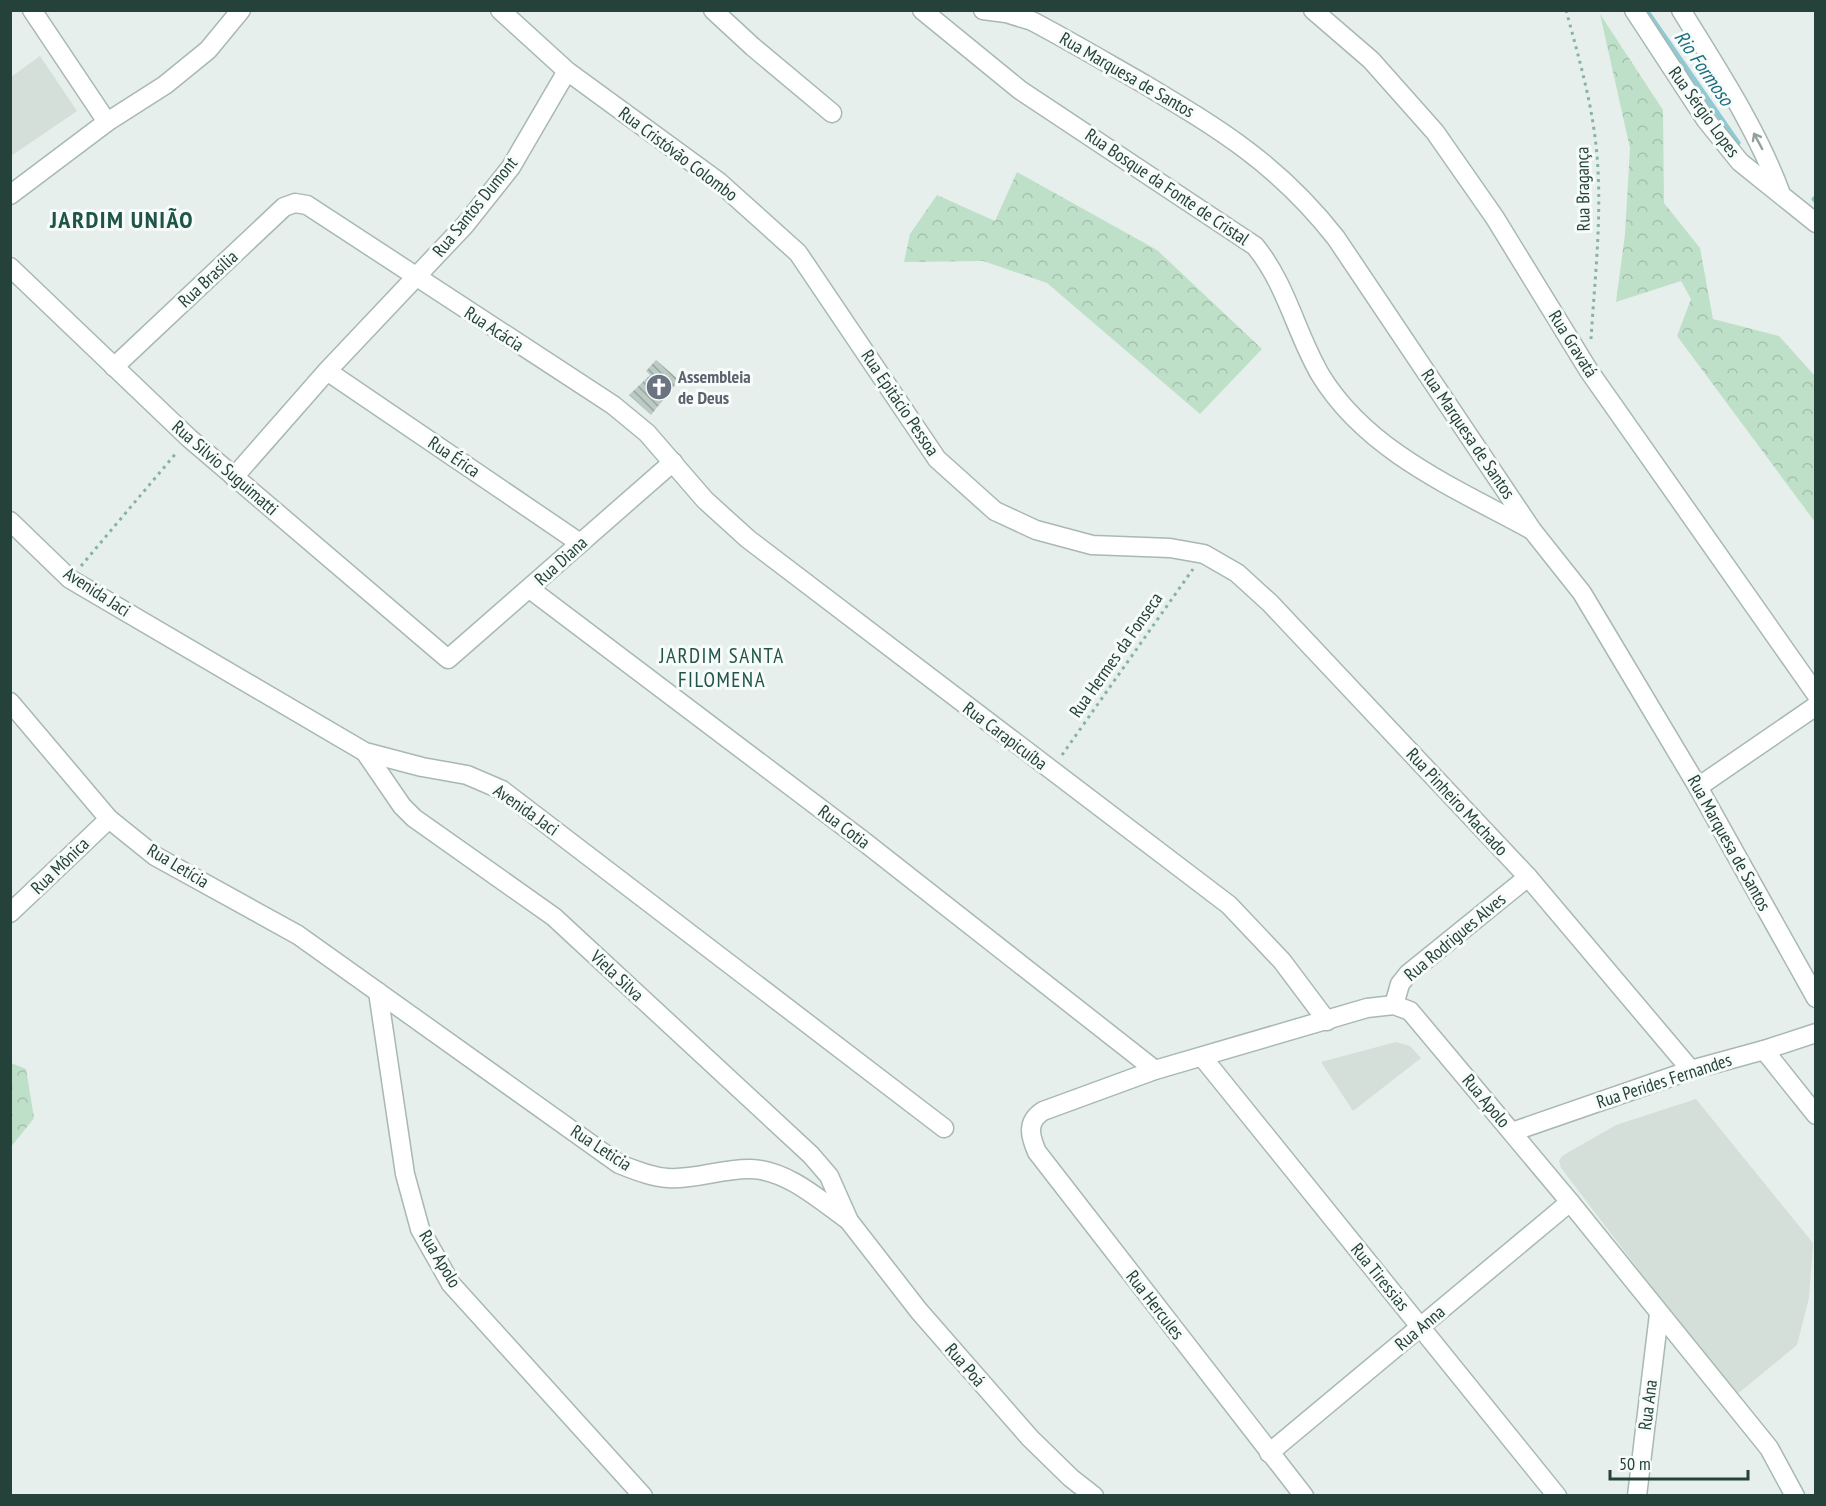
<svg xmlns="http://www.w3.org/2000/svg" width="1826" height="1506" font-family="'PT Sans Narrow',sans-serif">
	<defs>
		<pattern id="forest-crowns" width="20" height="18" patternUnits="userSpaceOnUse" patternTransform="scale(1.5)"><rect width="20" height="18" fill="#bfe0c8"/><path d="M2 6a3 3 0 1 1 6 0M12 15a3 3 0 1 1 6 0" fill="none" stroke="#a4c1ad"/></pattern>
		<pattern id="building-back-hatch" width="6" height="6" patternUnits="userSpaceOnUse" patternTransform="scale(1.5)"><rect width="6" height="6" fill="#bbcac4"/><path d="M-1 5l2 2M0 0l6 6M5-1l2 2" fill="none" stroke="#98a6a0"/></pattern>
	</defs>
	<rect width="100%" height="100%" fill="#e6efeb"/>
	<g fill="#d4dfda">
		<polygon points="40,56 77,111 11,156 11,77"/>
		<polygon points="1396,1042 1410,1046 1421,1058 1353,1111 1321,1062"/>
		<polygon points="1696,1099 1813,1243 1809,1298 1797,1345 1735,1396 1561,1168 1559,1161 1562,1156 1616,1125"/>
	</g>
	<g fill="url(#forest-crowns)">
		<polygon points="1600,14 1663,110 1664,203 1700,248 1713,319 1779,336 1815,376 1815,522 1677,336 1691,299 1681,281 1616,302 1625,234 1630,148"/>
		<polygon points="1017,172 1157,250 1262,349 1200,414 1047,283 983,261 904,262 910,234 937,195 995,221"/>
		<polygon points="11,1063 26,1069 34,1118 11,1147"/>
	</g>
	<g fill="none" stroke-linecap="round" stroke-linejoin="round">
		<g stroke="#8ec9d4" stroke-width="5">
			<polyline points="1646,10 1738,143"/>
			<polyline points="1814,199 1816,201"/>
		</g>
	</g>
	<polygon fill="url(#building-back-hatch)" points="656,360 679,380 651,415 629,395 650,375 646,371"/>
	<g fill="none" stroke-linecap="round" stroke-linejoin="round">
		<defs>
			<g id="minor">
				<polyline points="32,10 107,122"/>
				<polyline points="500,10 567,71 719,182 798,253 937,459 995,511 1036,530 1092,545 1170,548 1204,554 1237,573 1270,603 1528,877 1691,1070"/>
				<polyline points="713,10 753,47 832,113"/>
				<path d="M922,10L1020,90L1255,246C1287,285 1296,334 1321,376C1368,452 1455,488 1530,529"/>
				<path d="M983,10L1006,13L1032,21C1070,41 1107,63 1144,84C1221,130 1279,165 1336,238L1532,530L1582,593L1698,787L1816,998"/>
				<polyline points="1313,10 1371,60 1435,132 1495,218 1589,371 1816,694"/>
				<polyline points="1634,10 1706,120 1740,162 1816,223"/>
				<path d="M1681,10C1718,70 1757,129 1781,194"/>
				<polyline points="10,195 107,122 165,85 208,50 241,10"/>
				<polyline points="10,267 189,438 448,659 673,462"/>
				<polyline points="114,367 284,207 295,203 307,205 613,405 647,433 705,500 748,539 1229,905 1282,961 1327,1021"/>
				<polyline points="327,371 580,543"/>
				<polyline points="234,477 327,371 465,225 511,167 567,71"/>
				<polyline points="10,521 70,579 365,752 422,767 467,775 502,790 944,1128"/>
				<polyline points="530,589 862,840 1155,1070"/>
				<path d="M10,702L109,819L155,856L298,935L619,1164C635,1170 651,1177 668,1178C695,1180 723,1168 751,1169C787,1170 820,1200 848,1220"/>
				<polyline points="365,752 402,806 414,818 554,917 811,1155 829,1176 849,1221 919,1311 1030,1438 1071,1478 1094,1496"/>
				<polyline points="1698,787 1816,706"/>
				<polyline points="10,913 109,819"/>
				<polyline points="378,992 405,1174 420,1229 451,1284 643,1496"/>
				<polyline points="1394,1005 1400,984 1408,974 1528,877"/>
				<polyline points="1764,1050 1816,1115"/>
				<polyline points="1203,1058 1557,1496"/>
				<polyline points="1512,1132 1691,1070 1764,1050 1816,1033"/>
				<polyline points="1269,1453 1570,1202"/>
				<path d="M1304,1496L1037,1152C1030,1136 1026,1122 1043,1111L1155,1070L1367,1008L1394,1005L1410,1011L1570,1202L1769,1448L1795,1496"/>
				<polyline points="1637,1496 1659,1314"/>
			</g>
		</defs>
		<use href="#minor" stroke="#a8b8b2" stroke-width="21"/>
		<g stroke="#86b3a5" stroke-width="3" stroke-dasharray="3 4.5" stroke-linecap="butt">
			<path d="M1566,10C1578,55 1591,99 1596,145C1603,210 1595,275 1591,339"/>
			<polyline points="81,566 177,452"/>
			<polyline points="1062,755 1193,569"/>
		</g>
		<use href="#minor" stroke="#fff" stroke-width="18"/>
	</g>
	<defs><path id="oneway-shaft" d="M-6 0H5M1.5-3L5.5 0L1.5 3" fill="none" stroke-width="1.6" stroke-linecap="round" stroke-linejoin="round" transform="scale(1.5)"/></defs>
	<use stroke="#92a09c" href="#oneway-shaft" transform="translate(1758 141) rotate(-118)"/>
	<defs>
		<symbol id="church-disc" viewBox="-11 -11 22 22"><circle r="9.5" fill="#6b7280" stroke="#f7fbf9"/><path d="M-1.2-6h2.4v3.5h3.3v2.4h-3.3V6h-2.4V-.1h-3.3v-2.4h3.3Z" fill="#fff"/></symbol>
	</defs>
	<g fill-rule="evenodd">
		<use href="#church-disc" x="644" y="372" width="30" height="30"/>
	</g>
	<g text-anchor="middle" stroke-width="6" stroke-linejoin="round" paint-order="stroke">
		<g font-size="18" fill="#24423a" stroke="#f7fbf9">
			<text transform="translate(1127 75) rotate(30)" y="6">Rua Marquesa de Santos</text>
			<text transform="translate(1704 112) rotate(54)" y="6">Rua Sérgio Lopes</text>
			<text transform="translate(678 154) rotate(37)" y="6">Rua Cristóvão Colombo</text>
			<text transform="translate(1167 187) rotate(34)" y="6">Rua Bosque da Fonte de Cristal</text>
			<text transform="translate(1583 189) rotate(-91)" y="6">Rua Bragança</text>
			<text transform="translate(475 207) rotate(-51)" y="6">Rua Santos Dumont</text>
			<text transform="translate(208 279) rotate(-43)" y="6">Rua Brasília</text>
			<text transform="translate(494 329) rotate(33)" y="6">Rua Acácia</text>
			<text transform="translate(1573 344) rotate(58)" y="6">Rua Gravatá</text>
			<text transform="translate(900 403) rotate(56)" y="6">Rua Epitácio Pessoa</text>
			<text transform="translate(1468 434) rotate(56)" y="6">Rua Marquesa de Santos</text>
			<text transform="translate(454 457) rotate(34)" y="6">Rua Érica</text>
			<text transform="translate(225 468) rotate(41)" y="6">Rua Silvio Suguimatti</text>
			<text transform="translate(561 561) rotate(-42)" y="6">Rua Diana</text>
			<text transform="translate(97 592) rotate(33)" y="6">Avenida Jaci</text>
			<text transform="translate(1116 655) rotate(-55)" y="6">Rua Hermes da Fonseca</text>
			<text transform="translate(1005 736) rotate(37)" y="6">Rua Carapicuíba</text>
			<text transform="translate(1457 802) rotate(47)" y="6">Rua Pinheiro Machado</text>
			<text transform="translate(526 810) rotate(35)" y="6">Avenida Jaci</text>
			<text transform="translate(844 827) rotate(37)" y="6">Rua Cotia</text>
			<text transform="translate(1729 843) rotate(61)" y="6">Rua Marquesa de Santos</text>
			<text transform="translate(60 866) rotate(-44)" y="6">Rua Mônica</text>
			<text transform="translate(178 866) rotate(31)" y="6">Rua Letícia</text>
			<text transform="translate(1455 937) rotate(-40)" y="6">Rua Rodrigues Alves</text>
			<text transform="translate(617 976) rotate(43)" y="6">Viela Silva</text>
			<text transform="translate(1664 1081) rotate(-18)" y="6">Rua Perides Fernandes</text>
			<text transform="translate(1486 1101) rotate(50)" y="6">Rua Apolo</text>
			<text transform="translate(601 1148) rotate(33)" y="6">Rua Leticia</text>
			<text transform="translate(440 1259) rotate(59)" y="6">Rua Apolo</text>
			<text transform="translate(1380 1277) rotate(51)" y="6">Rua Tiressias</text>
			<text transform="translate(1155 1305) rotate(52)" y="6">Rua Hercules</text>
			<text transform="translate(1420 1328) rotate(-40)" y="6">Rua Anna</text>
			<text transform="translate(965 1365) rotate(49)" y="6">Rua Poá</text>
			<text transform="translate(1648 1405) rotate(-83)" y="6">Rua Ana</text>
		</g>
		<g font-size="18" font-weight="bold" fill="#5b616d" stroke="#f7fbf9" text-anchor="start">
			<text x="678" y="383">Assembleia<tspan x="678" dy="21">de Deus</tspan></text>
		</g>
		<g font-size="20" font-style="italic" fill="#1c6f80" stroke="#f7fbf9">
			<text transform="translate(1704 68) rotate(55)" y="7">Rio Formoso</text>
		</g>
		<g font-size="21" letter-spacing="1.5" fill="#1f5548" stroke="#f7fbf9">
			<text x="722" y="663">JARDIM SANTA<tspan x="722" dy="24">FILOMENA</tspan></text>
		</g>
		<g font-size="24" font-weight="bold" letter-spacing="1.5" fill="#1f5548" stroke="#f7fbf9">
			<text x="122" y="228">JARDIM UNIÃO</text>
		</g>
	</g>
	<rect width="1826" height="1506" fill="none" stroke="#24423a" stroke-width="24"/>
	<path d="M1610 1470v9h138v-9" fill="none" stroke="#24423a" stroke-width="3"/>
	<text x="1619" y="1470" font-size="18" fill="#24423a" stroke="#f7fbf9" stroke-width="4.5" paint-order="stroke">50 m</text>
</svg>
